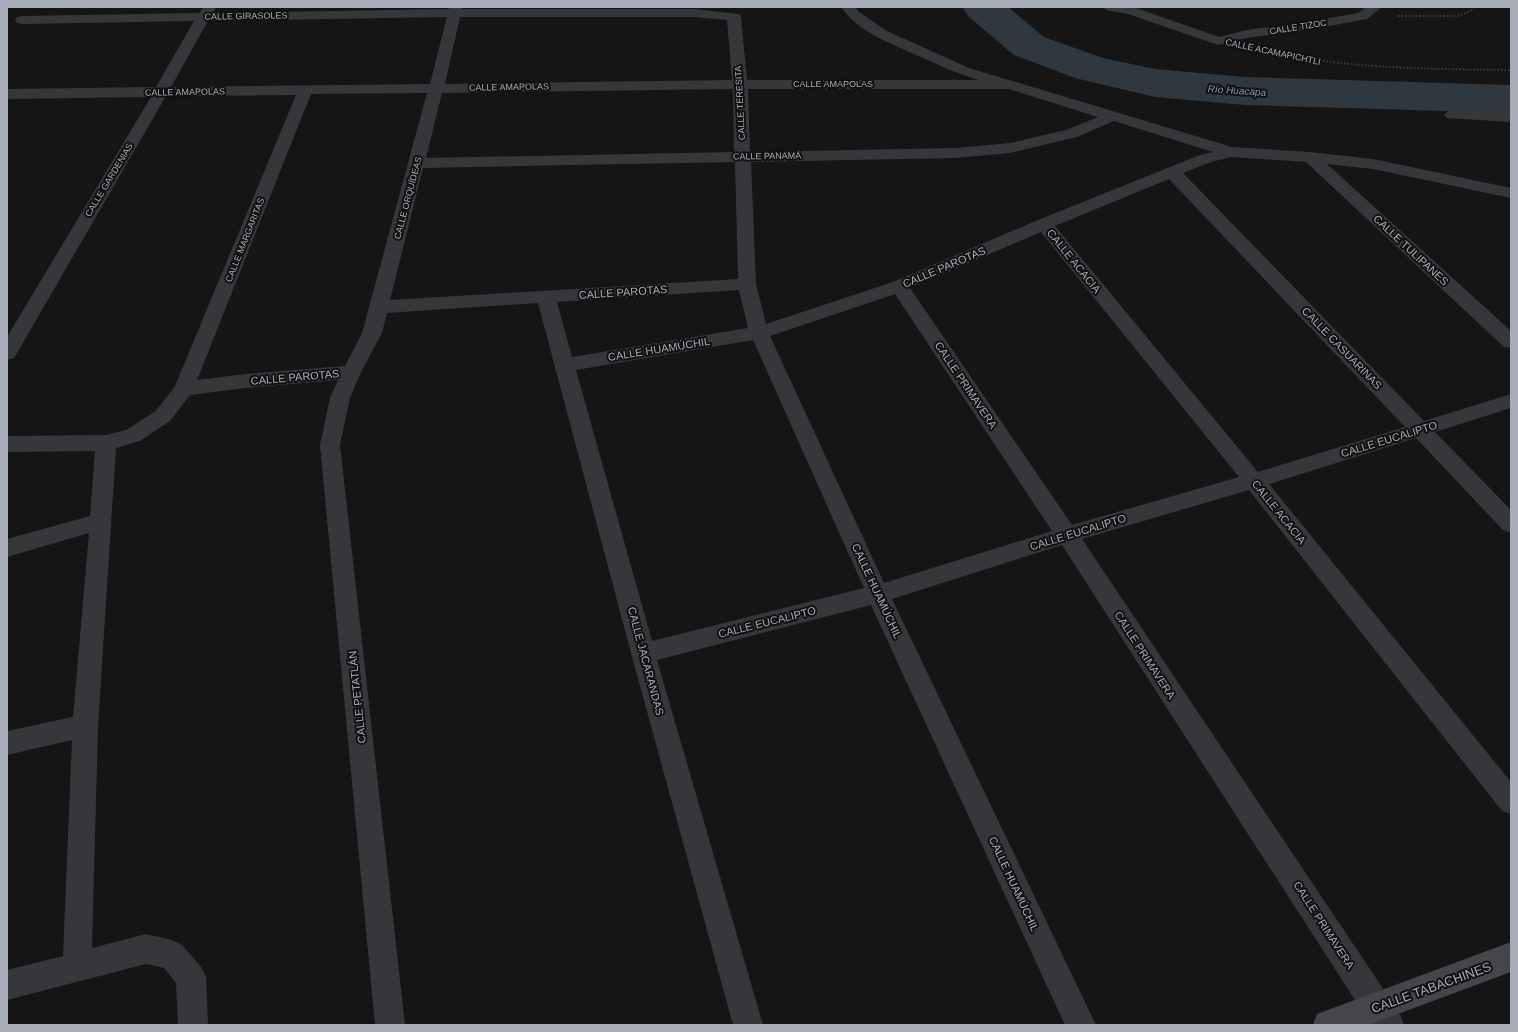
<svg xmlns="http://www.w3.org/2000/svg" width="1518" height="1032" font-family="Helvetica,sans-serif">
	<rect width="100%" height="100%" fill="#151516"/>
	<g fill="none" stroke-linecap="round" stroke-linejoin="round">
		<polygon fill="#2f383e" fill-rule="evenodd" points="962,7 1008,7 1044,37 1103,58 1155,69 1245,77 1511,85 1511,113 1245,105 1155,97 1075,78 1014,55 968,16"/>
		<g stroke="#3c3e42" stroke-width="2" stroke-dasharray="1.5 2" stroke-linecap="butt">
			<polyline points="1398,16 1458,16 1470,11 1474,7"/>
			<path d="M1285,55C1360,69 1435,69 1511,70"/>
		</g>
		<g fill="#36373b" fill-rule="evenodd">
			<path d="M204,7H216L213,13L449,9V7H463L462,9H694L739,14L741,17L747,80H979C957,74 937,64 916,55C890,43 858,32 841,7H855L859,12L887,31L969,68L1232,147L1310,152L1373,159L1511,188V198L1373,169L1327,164L1511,331V348L1504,347L1306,162L1231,157L1211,162L1183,173L1424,421L1511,394V408L1435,432L1511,510V533L1503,530L1416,438L1269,484L1511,782V814L1502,811L1249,490L1082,539L1400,1014L1404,1025H1371L1062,545L892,599L1096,1025H1065L871,605L657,660L763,1025H733L631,653L538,303L387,313L382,333L361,372L350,398L340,445L405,1025H375L320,445L330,398L338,380L246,388L190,395L170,421L140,441L116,448L98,726L92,948L146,934L172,940L182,945L201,967L206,977L208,1025H178L176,983L164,968L146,964L7,1000V970L63,956L72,740L7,755V731L73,717L89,533L7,557V539L90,516L95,451L7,452V436L106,435L126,430L156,411L175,386L296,95L166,96L17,353L14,358L7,360V337L151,97L7,99V89L156,87L194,21L22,24L17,23L15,20L17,17L22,16L199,13ZM447,17L430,84L171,87L208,21ZM460,17H694L727,20L732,80L445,84ZM733,89L734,152L426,158L442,93ZM748,89H1009L1098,117L1066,130L1010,143L955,148L750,152ZM427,93L362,333L345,366L246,374L197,380L311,94ZM1114,121L1213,152L1200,155L1038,220L893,282L766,324L756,284L751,162L955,158L1010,153L1077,137ZM735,162L738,279L390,300L423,168ZM1169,179L1405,427L1258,472L1055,226ZM1041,232L1239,477L1072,525L910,288ZM739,290L748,328L572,357L557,302ZM895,294L1052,531L884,583L770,336ZM753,340L864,588L652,641L576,370Z"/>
			<polygon points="1104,7 1136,8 1219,37 1246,30 1302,23 1358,13 1366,7 1382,7 1367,19 1362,20 1302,31 1246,38 1218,45 1128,14 1106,10"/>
			<polygon points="1452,110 1511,112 1511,122 1447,118 1444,115 1447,112"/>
		</g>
		<polygon fill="#44464b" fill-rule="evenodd" points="1511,942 1511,972 1368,1025 1313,1025 1317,1014"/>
	</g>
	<g text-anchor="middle" stroke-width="4" stroke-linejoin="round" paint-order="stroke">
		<g font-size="9" fill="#a7acb6" stroke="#101011">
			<text transform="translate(246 16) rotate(-1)" y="3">CALLE GIRASOLES</text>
			<text transform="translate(1298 27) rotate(-9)" y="3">CALLE TIZOC</text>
			<text transform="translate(1273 52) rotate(12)" y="3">CALLE ACAMAPICHTLI</text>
			<text x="833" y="87">CALLE AMAPOLAS</text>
			<text transform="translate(509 87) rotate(-1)" y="3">CALLE AMAPOLAS</text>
			<text transform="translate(185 92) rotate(-1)" y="3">CALLE AMAPOLAS</text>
			<text transform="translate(740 103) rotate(-93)" y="3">CALLE TERESITA</text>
			<text transform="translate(767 156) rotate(-1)" y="3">CALLE PANAMÁ</text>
			<text transform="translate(109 180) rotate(-59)" y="3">CALLE GARDENIAS</text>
			<text transform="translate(408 198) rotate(-75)" y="3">CALLE ORQUÍDEAS</text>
			<text transform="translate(245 240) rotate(-68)" y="3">CALLE MARGARITAS</text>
		</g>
		<g font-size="10" font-style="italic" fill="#809aaf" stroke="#101011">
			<text transform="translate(1237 90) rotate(4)" y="4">Río Huacapa</text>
		</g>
		<g font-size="11" fill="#a7acb6" stroke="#101011">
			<text transform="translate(1411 250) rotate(43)" y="4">CALLE TULIPANES</text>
			<text transform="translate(1074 261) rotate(51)" y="4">CALLE ACACIA</text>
			<text transform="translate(944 267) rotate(-23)" y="4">CALLE PAROTAS</text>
			<text transform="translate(623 292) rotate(-4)" y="4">CALLE PAROTAS</text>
			<text transform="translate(1342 348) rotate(46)" y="4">CALLE CASUARINAS</text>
			<text transform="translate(659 349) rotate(-9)" y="4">CALLE HUAMÚCHIL</text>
			<text transform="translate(295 377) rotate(-5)" y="4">CALLE PAROTAS</text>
			<text transform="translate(966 385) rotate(56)" y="4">CALLE PRIMAVERA</text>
			<text transform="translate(1389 439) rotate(-17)" y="4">CALLE EUCALIPTO</text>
			<text transform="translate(1279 512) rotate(51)" y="4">CALLE ACACIA</text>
			<text transform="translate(1078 532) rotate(-17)" y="4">CALLE EUCALIPTO</text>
			<text transform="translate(877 591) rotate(65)" y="4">CALLE HUAMÚCHIL</text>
			<text transform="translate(767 622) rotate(-14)" y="4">CALLE EUCALIPTO</text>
			<text transform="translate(1145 655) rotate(57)" y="4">CALLE PRIMAVERA</text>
			<text transform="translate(646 661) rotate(75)" y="4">CALLE JACARANDAS</text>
			<text transform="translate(357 697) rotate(-96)" y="4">CALLE PETATLÁN</text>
			<text transform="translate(1014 884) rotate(65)" y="4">CALLE HUAMÚCHIL</text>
			<text transform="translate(1324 925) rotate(57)" y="4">CALLE PRIMAVERA</text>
		</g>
		<g font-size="13" fill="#a7acb6" stroke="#101011">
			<text transform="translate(1431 987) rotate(-20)" y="5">CALLE TABACHINES</text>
		</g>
	</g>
	<rect width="1518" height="1032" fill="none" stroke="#a7acb6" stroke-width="16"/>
</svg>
